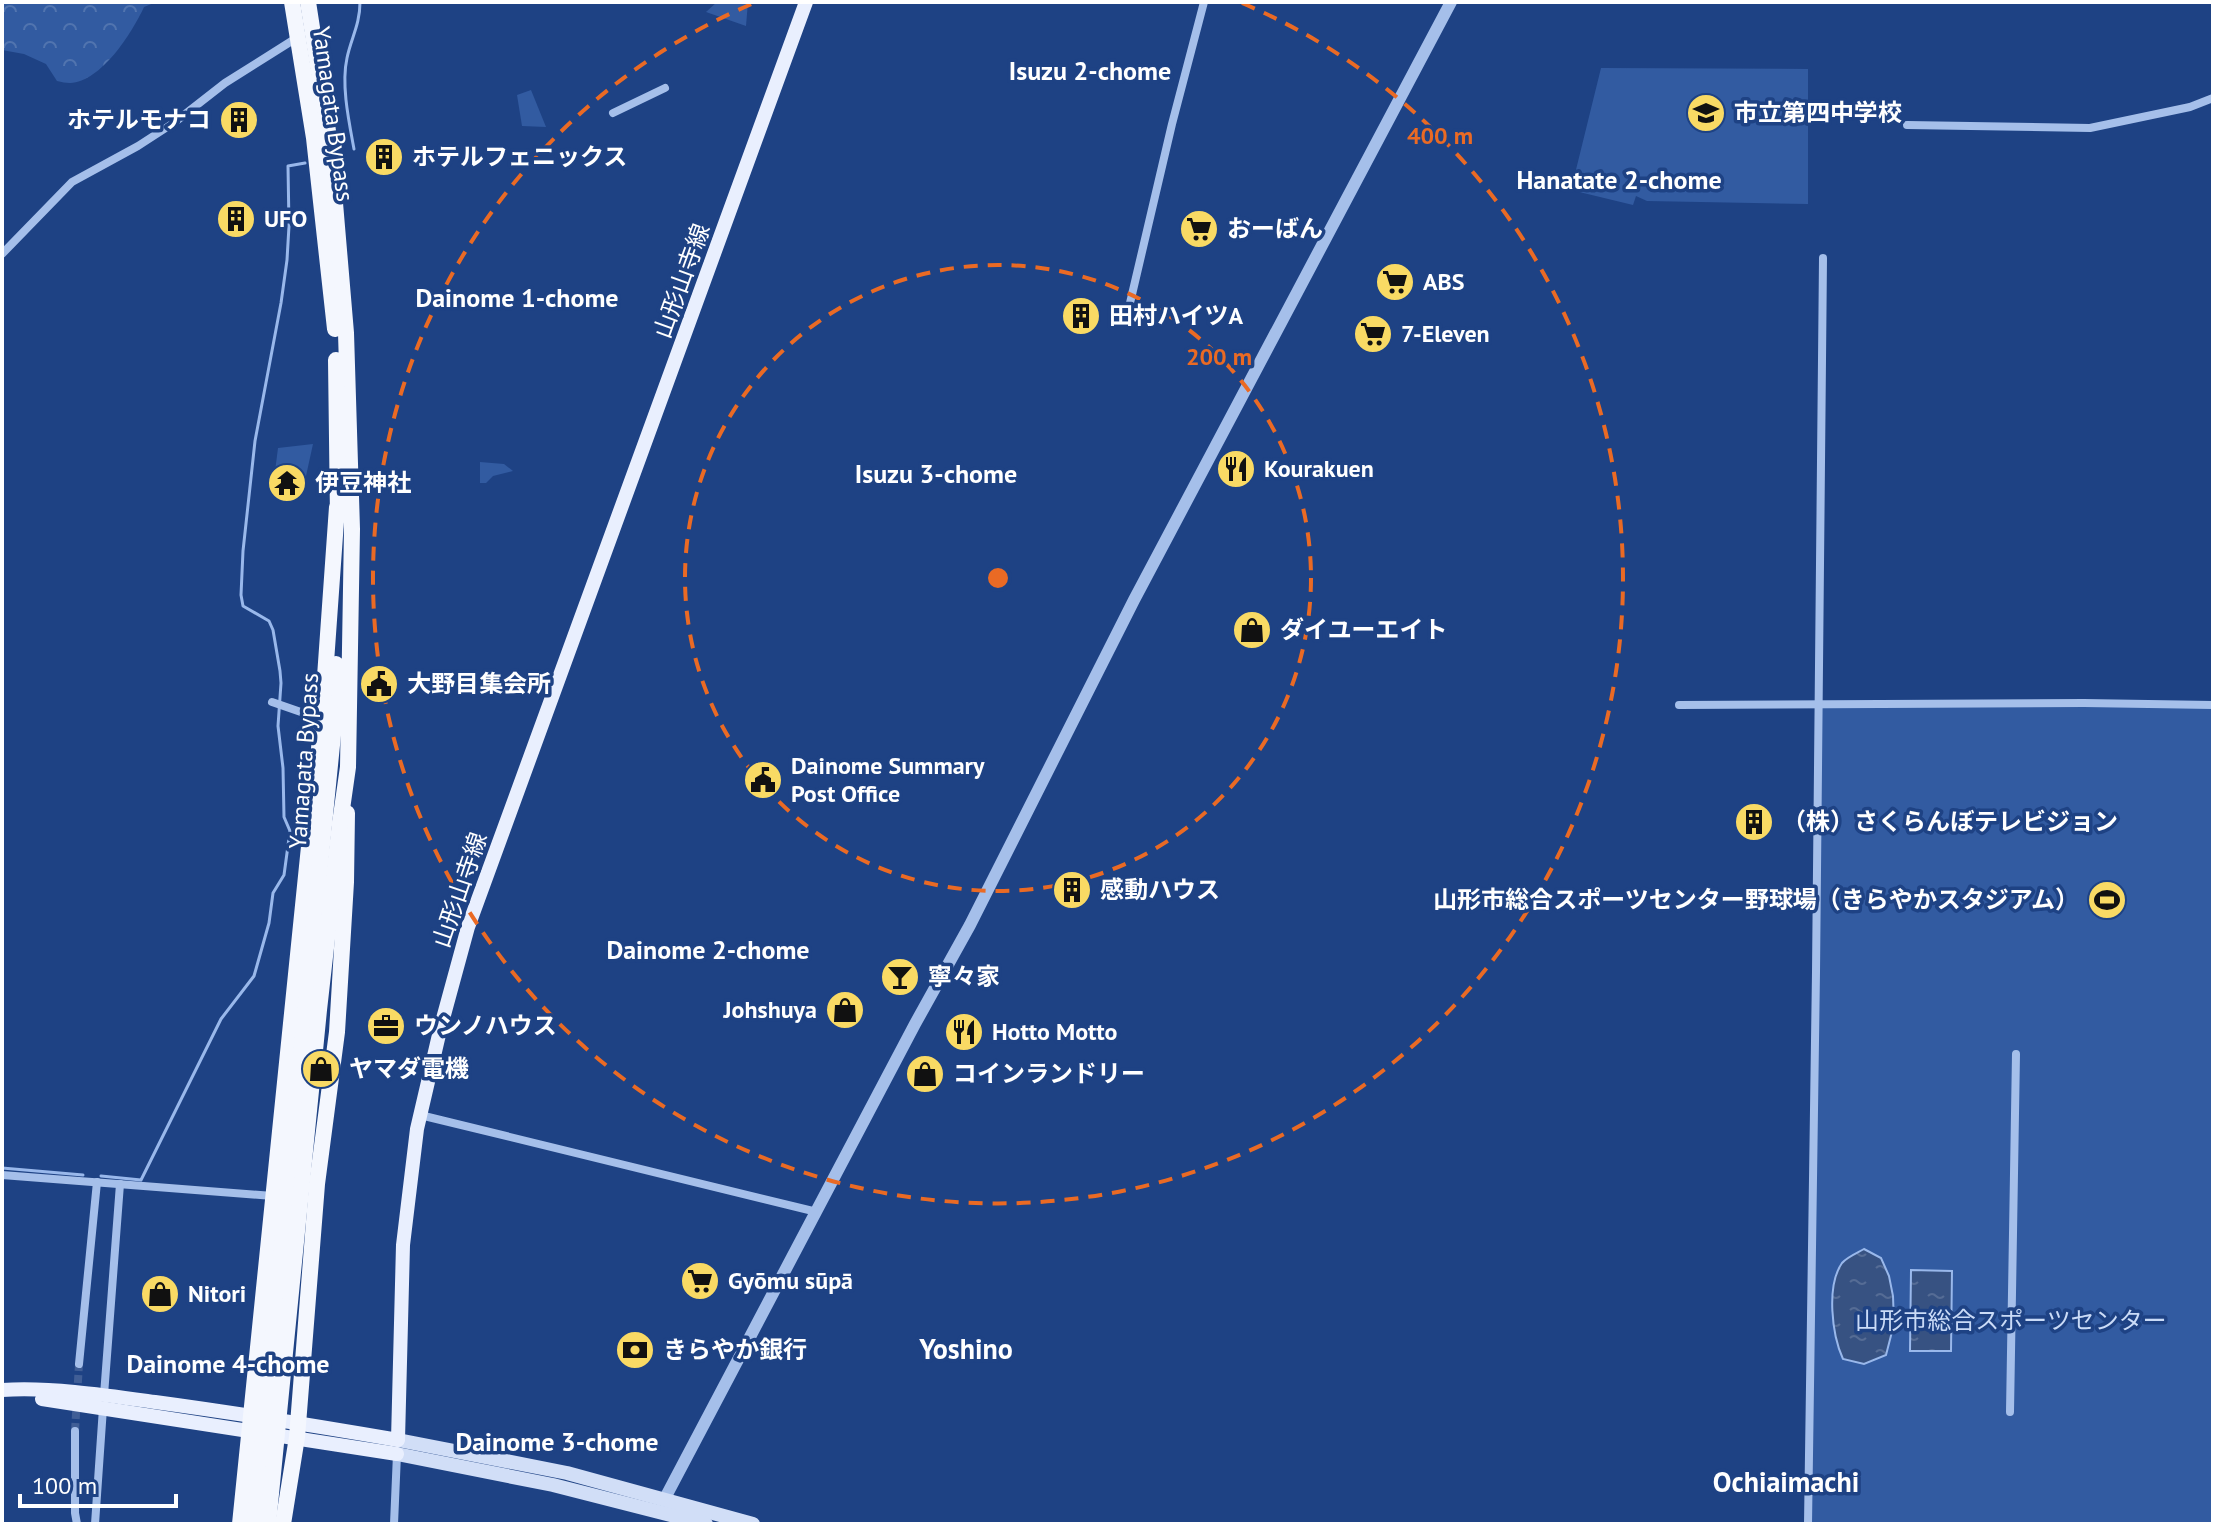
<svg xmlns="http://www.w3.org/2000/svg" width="2215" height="1526" font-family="'PT Sans','Noto Sans JP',sans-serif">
	<defs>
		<pattern id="forest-crowns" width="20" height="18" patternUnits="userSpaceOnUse" patternTransform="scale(2)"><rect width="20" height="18" fill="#325ba1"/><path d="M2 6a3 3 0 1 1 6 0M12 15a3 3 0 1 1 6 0" fill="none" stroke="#5174af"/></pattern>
		<pattern id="water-ripples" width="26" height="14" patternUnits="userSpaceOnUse" patternTransform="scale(2)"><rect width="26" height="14" fill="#375282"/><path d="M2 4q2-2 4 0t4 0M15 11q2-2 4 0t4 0" fill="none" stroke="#556c95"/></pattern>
	</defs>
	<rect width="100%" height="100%" fill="#1e4284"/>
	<path fill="url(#forest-crowns)" d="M2,2H156L144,7C132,33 101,82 70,83C66,83 62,82 57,81L46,64L24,54L2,50Z"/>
	<g fill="#325ba1">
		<polygon points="717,2 748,2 746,26 706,12"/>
		<polygon points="1601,68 1808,69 1808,204 1647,201 1636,196 1633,205 1571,190"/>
		<polygon points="531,90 546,127 522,126 517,95"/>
		<polygon points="313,444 306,476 296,477 284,473 277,488 273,487 278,448"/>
		<polygon points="480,462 504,464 513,471 493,476 486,483 480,483"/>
		<polygon points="1817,704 2213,705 2213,1524 1808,1524"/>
	</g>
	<g fill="url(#water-ripples)" stroke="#99b8eb" stroke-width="2">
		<path d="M1864,1249L1881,1258L1889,1276L1893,1296L1894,1324L1886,1355L1864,1364L1843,1359C1832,1335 1826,1286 1842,1263C1847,1257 1857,1253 1864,1249Z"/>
		<polygon points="1911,1270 1952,1271 1951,1351 1910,1351"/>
	</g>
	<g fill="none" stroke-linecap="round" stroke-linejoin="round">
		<g stroke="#99b8eb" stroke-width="3">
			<path d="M354,149C349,122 341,85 347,58C351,38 360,25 360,2"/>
			<polyline points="2,1168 83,1175"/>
			<polyline points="101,1176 141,1180 221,1019 254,976 269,923 273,893 284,875 290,831 284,817 283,768 278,726 281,683 280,671 273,630 269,621 243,606 241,595 243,551 255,441 281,303 287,260 289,226 288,166 305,163"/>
		</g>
		<polyline stroke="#405e96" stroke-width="8" stroke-dasharray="8 4" stroke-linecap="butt" points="75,1431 79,1364"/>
		<g stroke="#a5bfea" stroke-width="8">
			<polyline points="613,113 665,88"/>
			<polyline points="1907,125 2090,128 2190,107 2213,98"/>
			<polyline points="2,254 72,182 138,146 175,122 225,83 298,37"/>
			<polyline points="1130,303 1172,124 1204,2"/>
			<polyline points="272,702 321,719"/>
			<polyline points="1679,705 2084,703 2213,705"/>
			<polyline points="420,1115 817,1212"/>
			<polyline points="2,1175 273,1196"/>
			<polyline points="79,1364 97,1182"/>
			<polyline points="104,1395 120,1184"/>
			<polyline points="2010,1412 2016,1054"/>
			<polyline points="75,1431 75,1513 77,1524"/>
			<polyline points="95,1524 103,1408"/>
			<polyline points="394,1524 397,1454"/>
			<polyline points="1808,1524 1816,972 1823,258"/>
		</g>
		<polyline stroke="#a5bfea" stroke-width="12" points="664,1500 915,1024 970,925 1134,600 1451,2"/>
		<g stroke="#d1def7" stroke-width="14">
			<polyline points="398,1440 567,1473 753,1524"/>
			<polyline points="397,1454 553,1485 706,1524"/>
		</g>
		<g stroke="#e9effe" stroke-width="14">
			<path d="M2,1390C52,1387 105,1395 155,1402C236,1413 317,1426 398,1440L403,1245L417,1129L441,1026L468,927L806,2"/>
			<polyline points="42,1399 397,1454"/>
		</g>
		<g stroke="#f4f7fe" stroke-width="16">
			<polyline points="292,2 314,138 335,329"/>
			<polyline points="308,2 330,144 346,333 352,529 348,767 340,823"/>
			<polyline points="336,360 338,517"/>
			<polyline points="335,715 336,664"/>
			<polyline points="240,1524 322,719 337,507"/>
			<polyline points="283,1524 297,1437 317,1184 337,1032 346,882 347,813"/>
		</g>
		<g stroke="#f4f7fe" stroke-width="16">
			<polyline points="254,1524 335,715"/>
			<polyline points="268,1524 319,1010 340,823"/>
		</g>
	</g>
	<g fill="none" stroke="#ea6a24" stroke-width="4" stroke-dasharray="14 10">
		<circle cx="998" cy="578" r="313"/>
		<path d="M1242 3A625 625 0 1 1 754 3"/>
	</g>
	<defs>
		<symbol id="school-disc" viewBox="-11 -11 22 22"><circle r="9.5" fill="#f9da64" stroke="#1e4284"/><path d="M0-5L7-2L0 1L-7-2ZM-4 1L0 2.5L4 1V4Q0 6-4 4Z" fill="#111"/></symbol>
		<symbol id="building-disc" viewBox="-11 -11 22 22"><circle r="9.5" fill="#f9da64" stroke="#1e4284"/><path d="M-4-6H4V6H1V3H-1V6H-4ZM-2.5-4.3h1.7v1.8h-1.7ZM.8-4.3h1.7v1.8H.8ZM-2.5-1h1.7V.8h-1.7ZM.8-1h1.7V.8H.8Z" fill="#111"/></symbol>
		<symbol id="supermarket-disc" viewBox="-11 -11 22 22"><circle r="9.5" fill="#f9da64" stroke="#1e4284"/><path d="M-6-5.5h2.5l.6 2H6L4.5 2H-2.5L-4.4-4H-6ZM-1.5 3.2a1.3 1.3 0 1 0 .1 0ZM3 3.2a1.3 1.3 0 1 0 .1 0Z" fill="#111"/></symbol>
		<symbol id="restaurant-disc" viewBox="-11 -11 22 22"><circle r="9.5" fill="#f9da64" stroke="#1e4284"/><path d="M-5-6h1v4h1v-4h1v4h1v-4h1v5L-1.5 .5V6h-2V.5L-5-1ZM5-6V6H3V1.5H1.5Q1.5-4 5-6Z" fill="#111"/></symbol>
		<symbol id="temple-disc" viewBox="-11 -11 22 22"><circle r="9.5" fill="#f9da64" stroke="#1e4284"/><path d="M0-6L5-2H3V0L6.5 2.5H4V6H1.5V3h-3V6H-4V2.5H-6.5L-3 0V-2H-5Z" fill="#111"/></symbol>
		<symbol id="shop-disc" viewBox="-11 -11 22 22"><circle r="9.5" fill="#f9da64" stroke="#1e4284"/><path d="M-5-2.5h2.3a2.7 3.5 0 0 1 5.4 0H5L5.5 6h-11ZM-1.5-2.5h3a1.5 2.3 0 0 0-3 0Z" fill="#111"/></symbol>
		<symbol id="civic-disc" viewBox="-11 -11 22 22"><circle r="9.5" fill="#f9da64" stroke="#1e4284"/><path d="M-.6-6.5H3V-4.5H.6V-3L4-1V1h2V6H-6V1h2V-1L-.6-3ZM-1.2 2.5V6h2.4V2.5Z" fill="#111"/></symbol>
		<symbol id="stadium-disc" viewBox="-11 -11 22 22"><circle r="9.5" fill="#f9da64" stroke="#1e4284"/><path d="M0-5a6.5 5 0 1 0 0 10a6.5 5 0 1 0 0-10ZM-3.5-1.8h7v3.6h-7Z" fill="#111"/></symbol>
		<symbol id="bar-disc" viewBox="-11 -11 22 22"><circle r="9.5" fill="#f9da64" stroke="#1e4284"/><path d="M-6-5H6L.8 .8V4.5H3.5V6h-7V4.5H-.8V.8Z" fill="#111"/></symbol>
		<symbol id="office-disc" viewBox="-11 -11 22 22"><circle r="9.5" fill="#f9da64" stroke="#1e4284"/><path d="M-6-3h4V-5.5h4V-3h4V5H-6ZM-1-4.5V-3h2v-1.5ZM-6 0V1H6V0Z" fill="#111"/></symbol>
		<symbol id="bank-disc" viewBox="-11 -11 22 22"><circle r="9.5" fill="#f9da64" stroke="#1e4284"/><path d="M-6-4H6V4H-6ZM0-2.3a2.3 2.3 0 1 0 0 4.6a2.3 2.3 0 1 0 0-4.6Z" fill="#111"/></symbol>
	</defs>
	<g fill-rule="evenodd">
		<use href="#school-disc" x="1684" y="91" width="44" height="44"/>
		<use href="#building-disc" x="217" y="98" width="44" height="44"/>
		<use href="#building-disc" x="362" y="135" width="44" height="44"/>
		<use href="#building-disc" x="214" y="197" width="44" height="44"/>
		<use href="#supermarket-disc" x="1177" y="207" width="44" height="44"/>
		<use href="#supermarket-disc" x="1373" y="260" width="44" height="44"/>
		<use href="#building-disc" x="1059" y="294" width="44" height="44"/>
		<use href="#supermarket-disc" x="1351" y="312" width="44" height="44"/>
		<use href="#restaurant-disc" x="1214" y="447" width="44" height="44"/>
		<use href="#temple-disc" x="265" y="461" width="44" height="44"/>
		<use href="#shop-disc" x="1230" y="608" width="44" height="44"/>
		<use href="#civic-disc" x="357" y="662" width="44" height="44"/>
		<use href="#civic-disc" x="741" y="758" width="44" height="44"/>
		<use href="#building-disc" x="1732" y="800" width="44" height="44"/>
		<use href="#building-disc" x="1050" y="868" width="44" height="44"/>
		<use href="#stadium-disc" x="2085" y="878" width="44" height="44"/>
		<use href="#bar-disc" x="878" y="955" width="44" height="44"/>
		<use href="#shop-disc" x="823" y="988" width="44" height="44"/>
		<use href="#office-disc" x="364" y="1004" width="44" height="44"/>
		<use href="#restaurant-disc" x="942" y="1010" width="44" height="44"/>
		<use href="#shop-disc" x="299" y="1047" width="44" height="44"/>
		<use href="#shop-disc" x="903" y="1052" width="44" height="44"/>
		<use href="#supermarket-disc" x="678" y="1259" width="44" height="44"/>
		<use href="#shop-disc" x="138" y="1272" width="44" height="44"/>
		<use href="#bank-disc" x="613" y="1328" width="44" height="44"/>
	</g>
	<g text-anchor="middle" stroke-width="7" stroke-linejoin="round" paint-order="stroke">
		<g font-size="24" font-weight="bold" fill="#fff" stroke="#1e4284" text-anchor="start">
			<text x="1734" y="121">市立第四中学校</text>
			<text x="211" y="128" text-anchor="end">ホテルモナコ</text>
			<text x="412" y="165">ホテルフェニックス</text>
			<text x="264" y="227">UFO</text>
			<text x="1227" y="237">おーばん</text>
			<text x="1423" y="290">ABS</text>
			<text x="1109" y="324">田村ハイツA</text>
			<text x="1401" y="342">7-Eleven</text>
			<text x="1264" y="477">Kourakuen</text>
			<text x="315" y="491">伊豆神社</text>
			<text x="1280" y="638">ダイユーエイト</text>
			<text x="407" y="692">大野目集会所</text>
			<text x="791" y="774">Dainome Summary<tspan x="791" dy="28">Post Office</tspan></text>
			<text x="1782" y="830">（株）さくらんぼテレビジョン</text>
			<text x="1100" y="898">感動ハウス</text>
			<text x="2079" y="908" text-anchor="end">山形市総合スポーツセンター野球場（きらやかスタジアム）</text>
			<text x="928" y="985">寧々家</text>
			<text x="817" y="1018" text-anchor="end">Johshuya</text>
			<text x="414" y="1034">ウンノハウス</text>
			<text x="992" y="1040">Hotto Motto</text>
			<text x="349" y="1077">ヤマダ電機</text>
			<text x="953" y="1082">コインランドリー</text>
			<text x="728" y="1289">Gyōmu sūpā</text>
			<text x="188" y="1302">Nitori</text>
			<text x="663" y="1358">きらやか銀行</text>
		</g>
		<g font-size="24" fill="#fff" stroke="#1e4284">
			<text transform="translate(333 114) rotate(82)" y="8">Yamagata Bypass</text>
			<text transform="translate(682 281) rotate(-70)" y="8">山形山寺線</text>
			<text transform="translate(304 761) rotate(-86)" y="8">Yamagata Bypass</text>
			<text transform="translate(460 890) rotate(-71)" y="8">山形山寺線</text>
		</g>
		<g font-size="24" fill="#cadbf7" stroke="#1e4284">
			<text x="2011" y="1329">山形市総合スポーツセンター</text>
		</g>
		<g font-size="26" font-weight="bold" fill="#fff" stroke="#1e4284">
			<text x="1090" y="80">Isuzu 2-chome</text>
			<text x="1619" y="189">Hanatate 2-chome</text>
			<text x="517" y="307">Dainome 1-chome</text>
			<text x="936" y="483">Isuzu 3-chome</text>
			<text x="708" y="959">Dainome 2-chome</text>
			<text x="228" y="1373">Dainome 4-chome</text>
			<text x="557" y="1451">Dainome 3-chome</text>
		</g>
		<g font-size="28" font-weight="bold" fill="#fff" stroke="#1e4284">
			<text x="966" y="1359">Yoshino</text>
			<text x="1786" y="1492">Ochiaimachi</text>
		</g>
	</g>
	<circle cx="998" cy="578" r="12" fill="#ea6a24" stroke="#1e4284" stroke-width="4"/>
	<g font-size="24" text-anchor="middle" font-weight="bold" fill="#ea6a24" stroke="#1e4284" stroke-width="7" stroke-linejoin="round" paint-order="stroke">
		<text x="1440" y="144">400 m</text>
		<text x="1219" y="365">200 m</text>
	</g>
	<rect width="2215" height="1526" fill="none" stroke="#ffffff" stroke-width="8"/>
	<path d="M20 1494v12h156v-12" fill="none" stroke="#ffffff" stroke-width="4"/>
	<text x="32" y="1494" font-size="24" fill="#ffffff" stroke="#1e4284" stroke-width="6" paint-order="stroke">100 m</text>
</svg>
